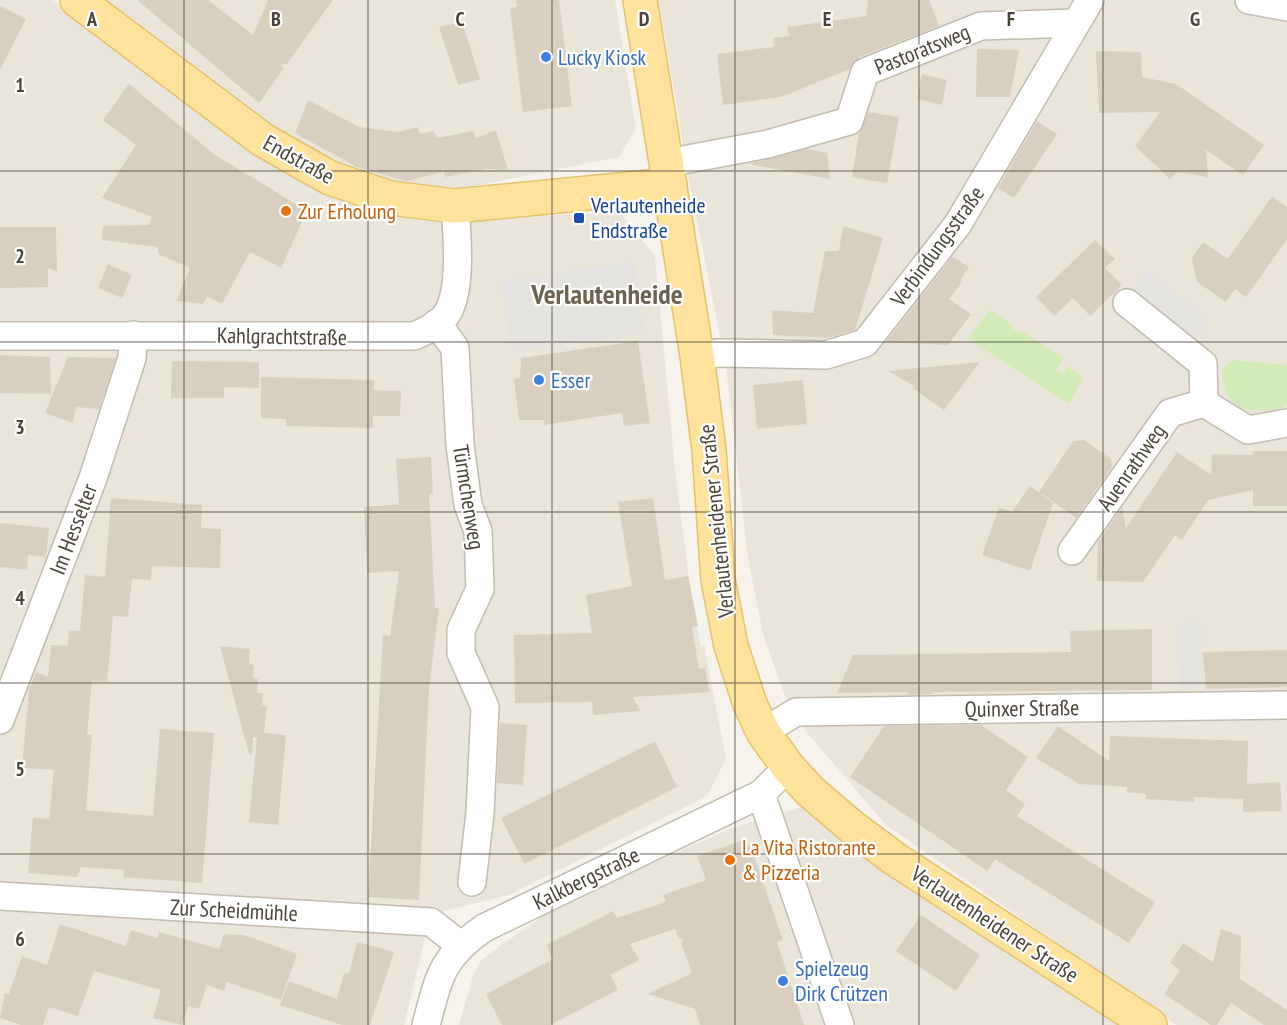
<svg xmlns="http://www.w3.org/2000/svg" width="1287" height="1025" font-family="'PT Sans Narrow',sans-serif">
	<rect width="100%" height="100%" fill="#f6f3ec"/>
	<g fill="#eae5da">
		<polygon points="0,0 53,0 252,152 473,220 620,212 655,256 675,470 692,601 701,647 704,645 726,759 707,796 509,895 431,914 404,1025 0,1025"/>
		<polygon points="100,0 615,0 636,129 619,157 459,189 393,185 337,167 268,129"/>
		<polygon points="659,0 1287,0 1287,1025 1177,1025 886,825 804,729 784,694 763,634 748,558 726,366 689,181"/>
		<polygon points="807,805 1125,1025 459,1025 473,976 481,960 554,908 727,830"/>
	</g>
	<g fill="#d2eab5">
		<polygon points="989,310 1011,324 1012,329 1025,333 1063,358 1056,370 1063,374 1068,366 1083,378 1069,404 968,339"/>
		<path d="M1232,360L1287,365V404C1279,410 1274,410 1264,410C1237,412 1222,398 1222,370Z"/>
	</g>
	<g fill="#e5e3e0">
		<polygon points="634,262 645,332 512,351 501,281"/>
		<polygon points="1147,271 1210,320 1195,340 1131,290"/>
		<polygon points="1201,622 1205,689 1180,690 1177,623"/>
	</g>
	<g fill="#d8cfc1">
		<polygon points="137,0 208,0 253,35 268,0 333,0 287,64 280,65 284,68 259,103"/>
		<polygon points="516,0 559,0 572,106 523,112 510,8 517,7"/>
		<polygon points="868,0 929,0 939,26 859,57 850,69 781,97 723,105 717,54 774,47 773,38 789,36 787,27 866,16"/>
		<polygon points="0,6 26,19 0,70"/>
		<polygon points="462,22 480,79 458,85 439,27"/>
		<polygon points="977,49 1019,50 1010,97 976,97"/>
		<polygon points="1096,51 1141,52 1142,77 1176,84 1264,145 1243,175 1206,150 1208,177 1177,172 1170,179 1135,146 1160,112 1099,113"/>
		<polygon points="922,74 947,80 942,105 917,99"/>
		<polygon points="129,84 214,154 307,211 281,268 250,252 222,304 207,297 203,304 176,301 190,268 158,254 158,247 102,240 103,226 149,225 152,217 102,198 136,145 103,120"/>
		<polygon points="308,100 359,127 397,132 418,127 420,134 434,131 437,138 473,131 476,138 496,130 508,170 486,169 445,177 444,172 406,181 357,167 295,133"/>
		<polygon points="868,112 899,117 887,183 852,177 859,133"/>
		<polygon points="1037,121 1057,134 1014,198 998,188"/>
		<polygon points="806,149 827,153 830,179 749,164"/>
		<polygon points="1272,196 1287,207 1287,239 1246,297 1235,289 1226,302 1197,282 1192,258 1203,242 1228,259"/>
		<polygon points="843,226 883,238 855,330 827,338 773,335 772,310 813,313 825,251 839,251"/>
		<polygon points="0,227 56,227 57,272 48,268 48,287 0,288"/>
		<polygon points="1095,240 1115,259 1105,268 1122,285 1090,316 1073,298 1054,316 1036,297"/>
		<polygon points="952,257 969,267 960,281 962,282 949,299 971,314 948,345 886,342"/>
		<polygon points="108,264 132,275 122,298 98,288"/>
		<polygon points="638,341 650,423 624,426 622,413 544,425 544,420 519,420 514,379 520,378 521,358"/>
		<polygon points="0,355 50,357 51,394 0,393"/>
		<polygon points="68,357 116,358 99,409 76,407 73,423 45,413"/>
		<polygon points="172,361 259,362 259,388 224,387 224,398 171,398"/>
		<polygon points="980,362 944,410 913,388 914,386 888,371"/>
		<polygon points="261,377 374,380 374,390 401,391 400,416 373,416 373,428 286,426 286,419 261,418"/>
		<polygon points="803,380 807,424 757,429 753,385"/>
		<polygon points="1084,440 1111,459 1112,467 1076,518 1039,492 1073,441"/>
		<polygon points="1253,451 1287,451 1287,506 1253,506 1253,490 1208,500 1182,540 1175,535 1143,582 1097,581 1098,542 1122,508 1126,528 1177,452 1211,475 1212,454 1253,455"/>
		<polygon points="431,457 433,494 429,494 435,608 439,608 429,689 419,900 368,897 383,635 390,636 399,571 367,573 364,507 399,504 396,459"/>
		<polygon points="1030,486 1053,503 1030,571 982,555 999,507 1012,512"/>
		<polygon points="111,498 202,505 201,528 221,529 220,568 152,566 151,580 132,579 128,617 113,616 107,682 92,681 87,735 92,735 86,810 153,816 160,729 214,733 202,883 123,877 124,870 81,867 77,877 28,873 33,817 49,819 54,770 22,768 29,690 36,672 48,677 51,645 68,646 69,630 80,631 85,575 105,577"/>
		<polygon points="653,498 665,580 688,576 698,626 692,627 699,669 705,668 710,692 633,697 640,711 593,715 592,702 515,703 514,635 592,633 586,595 632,586 618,502"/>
		<polygon points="0,523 49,528 46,557 28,555 27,570 0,567"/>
		<polygon points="1152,629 1152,690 931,692 934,694 907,695 909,692 837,693 853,655 1071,652 1070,631"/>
		<polygon points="220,646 250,649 249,664 254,665 253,678 258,679 257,693 263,693 262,705 267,706 264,733 286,735 278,825 249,822 257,737 253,737 252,754 249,754"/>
		<polygon points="1287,650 1287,687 1206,689 1203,652"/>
		<polygon points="500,723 527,725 523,785 497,783"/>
		<polygon points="981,725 1028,757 1006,790 1025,804 1017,816 1155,902 1129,943 995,859 987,871 850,777 884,726"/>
		<polygon points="1058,726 1109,761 1110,736 1248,741 1247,784 1280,782 1282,811 1243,812 1243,799 1194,797 1194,802 1146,799 1146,794 1127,792 1127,787 1079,784 1036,758"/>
		<polygon points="655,741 677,787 524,864 501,818"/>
		<polygon points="741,841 750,845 783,940 777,942 804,1025 700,1025 695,1009 648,994 692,973 681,944 683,938 679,939 675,929 630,944 639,960 610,975 618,990 550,1025 502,1025 486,994 553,959 546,945 613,911 617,918 666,902 663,895 706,880 697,856"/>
		<polygon points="921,915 980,955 956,991 896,951"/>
		<polygon points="60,924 126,946 131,930 157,938 159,932 219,949 224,934 244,935 297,954 281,1000 227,982 224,991 207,985 199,1009 188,1006 182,1025 153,1018 161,990 94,971 78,1016 49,1007 43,1025 21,1025 0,1018 5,993 9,994 22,956 47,965"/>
		<polygon points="1221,929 1241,936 1240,979 1287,1010 1287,1025 1264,1025 1231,1003 1217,1025 1211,1025 1164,994 1180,970 1170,963 1183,943 1213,962"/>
		<polygon points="357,942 394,952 370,1025 342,1025 280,1005 289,981 337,999 344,973 349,974"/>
	</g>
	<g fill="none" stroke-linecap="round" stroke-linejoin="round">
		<defs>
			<g id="minor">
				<polyline points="1249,0 1287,7"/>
				<polyline points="667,163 768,144 849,121 865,72 981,26 1075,23"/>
				<polyline points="1127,303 1203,364 1204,403"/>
				<polyline points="437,323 455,348 460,445 468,505 478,531 480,589 461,630 461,653 485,707 480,813 472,882"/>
				<path d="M0,336H414C426,331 441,324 448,312C462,287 457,234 455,206"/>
				<polyline points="697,356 717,353 826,355 865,343 958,224 1090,0"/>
				<polyline points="1072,551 1170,413 1204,403 1248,430 1287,423"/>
				<polyline points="0,720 93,478 132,358 133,335"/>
				<polyline points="763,732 796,712 1287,705"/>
				<polyline points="761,794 840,1025"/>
				<polyline points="0,896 431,922 460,945"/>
				<path d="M426,1025C439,977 441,958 484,928L761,794L788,767"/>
			</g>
			<g id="major">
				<polyline points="77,0 263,140 330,178 390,198 455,206 670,185"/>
				<polyline points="640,0 697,356 709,450 718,580 731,646 750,704 763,732 788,767 810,791 852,827 895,859 1150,1025"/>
			</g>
		</defs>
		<use href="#minor" stroke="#c2bbae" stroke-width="30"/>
		<use href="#major" stroke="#e6c16a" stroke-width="36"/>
		<use href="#minor" stroke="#fff" stroke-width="27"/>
		<use href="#major" stroke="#ffe39c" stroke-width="33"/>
	</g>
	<path fill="none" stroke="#4b4439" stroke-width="1.5" stroke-opacity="0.55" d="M184,0V1025M368,0V1025M552,0V1025M735,0V1025M919,0V1025M1103,0V1025M0,171H1287M0,342H1287M0,512H1287M0,683H1287M0,854H1287"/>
	<g fill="#3f7fe0" stroke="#fff" stroke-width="2">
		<circle cx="546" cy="57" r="6"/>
		<circle cx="539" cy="380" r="6"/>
		<circle cx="783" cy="981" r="6"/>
	</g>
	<g fill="#e8710a" stroke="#fff" stroke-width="2">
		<circle cx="286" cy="211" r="6"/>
		<circle cx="730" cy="860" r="6"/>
	</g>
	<rect fill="#1a4fb4" stroke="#fff" stroke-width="2" x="573" y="212" width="12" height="12" rx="3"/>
	<g text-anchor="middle" stroke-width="4.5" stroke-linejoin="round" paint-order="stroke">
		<g font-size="22" fill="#4b4439" stroke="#fff">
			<text transform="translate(922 49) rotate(-22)" y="8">Pastoratsweg</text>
			<text transform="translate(299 159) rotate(29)" y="8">Endstraße</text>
			<text transform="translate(937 246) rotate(-54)" y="8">Verbindungsstraße</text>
			<text transform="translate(282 336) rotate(1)" y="8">Kahlgrachtstraße</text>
			<text transform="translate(1131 467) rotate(-55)" y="8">Auenrathweg</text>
			<text transform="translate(469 497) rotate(81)" y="8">Türmchenweg</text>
			<text transform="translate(716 521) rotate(-96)" y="8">Verlautenheidener Straße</text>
			<text transform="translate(73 529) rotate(-69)" y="8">Im Hesselter</text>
			<text transform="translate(1022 708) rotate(-1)" y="8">Quinxer Straße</text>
			<text transform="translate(586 878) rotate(-26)" y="8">Kalkbergstraße</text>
			<text transform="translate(234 910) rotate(3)" y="8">Zur Scheidmühle</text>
			<text transform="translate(995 924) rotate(33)" y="8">Verlautenheidener Straße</text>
		</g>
		<g font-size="22" fill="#366cbe" stroke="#fff" text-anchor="start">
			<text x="558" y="65">Lucky Kiosk</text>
			<text x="551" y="388">Esser</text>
			<text x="795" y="976">Spielzeug<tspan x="795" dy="25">Dirk Crützen</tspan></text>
		</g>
		<g font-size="22" fill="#164399" stroke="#fff" text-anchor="start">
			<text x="591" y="213">Verlautenheide<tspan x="591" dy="25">Endstraße</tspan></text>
		</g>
		<g font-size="22" fill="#c56008" stroke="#fff" text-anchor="start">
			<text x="298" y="219">Zur Erholung</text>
			<text x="742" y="855">La Vita Ristorante<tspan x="742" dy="25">&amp; Pizzeria</tspan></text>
		</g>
		<g font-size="28" font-weight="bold" fill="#6e6250" stroke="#fff">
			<text x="607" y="304">Verlautenheide</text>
		</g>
	</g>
	<g font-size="20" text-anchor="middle" font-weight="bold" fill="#4b4439" stroke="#fff" stroke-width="4.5" stroke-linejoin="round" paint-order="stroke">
		<text x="92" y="26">A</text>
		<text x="276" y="26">B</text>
		<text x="460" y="26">C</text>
		<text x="644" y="26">D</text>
		<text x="827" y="26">E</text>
		<text x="1011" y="26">F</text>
		<text x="1195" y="26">G</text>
		<text x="20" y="92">1</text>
		<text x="20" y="263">2</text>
		<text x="20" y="434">3</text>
		<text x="20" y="605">4</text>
		<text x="20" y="776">5</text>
		<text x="20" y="946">6</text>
	</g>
</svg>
